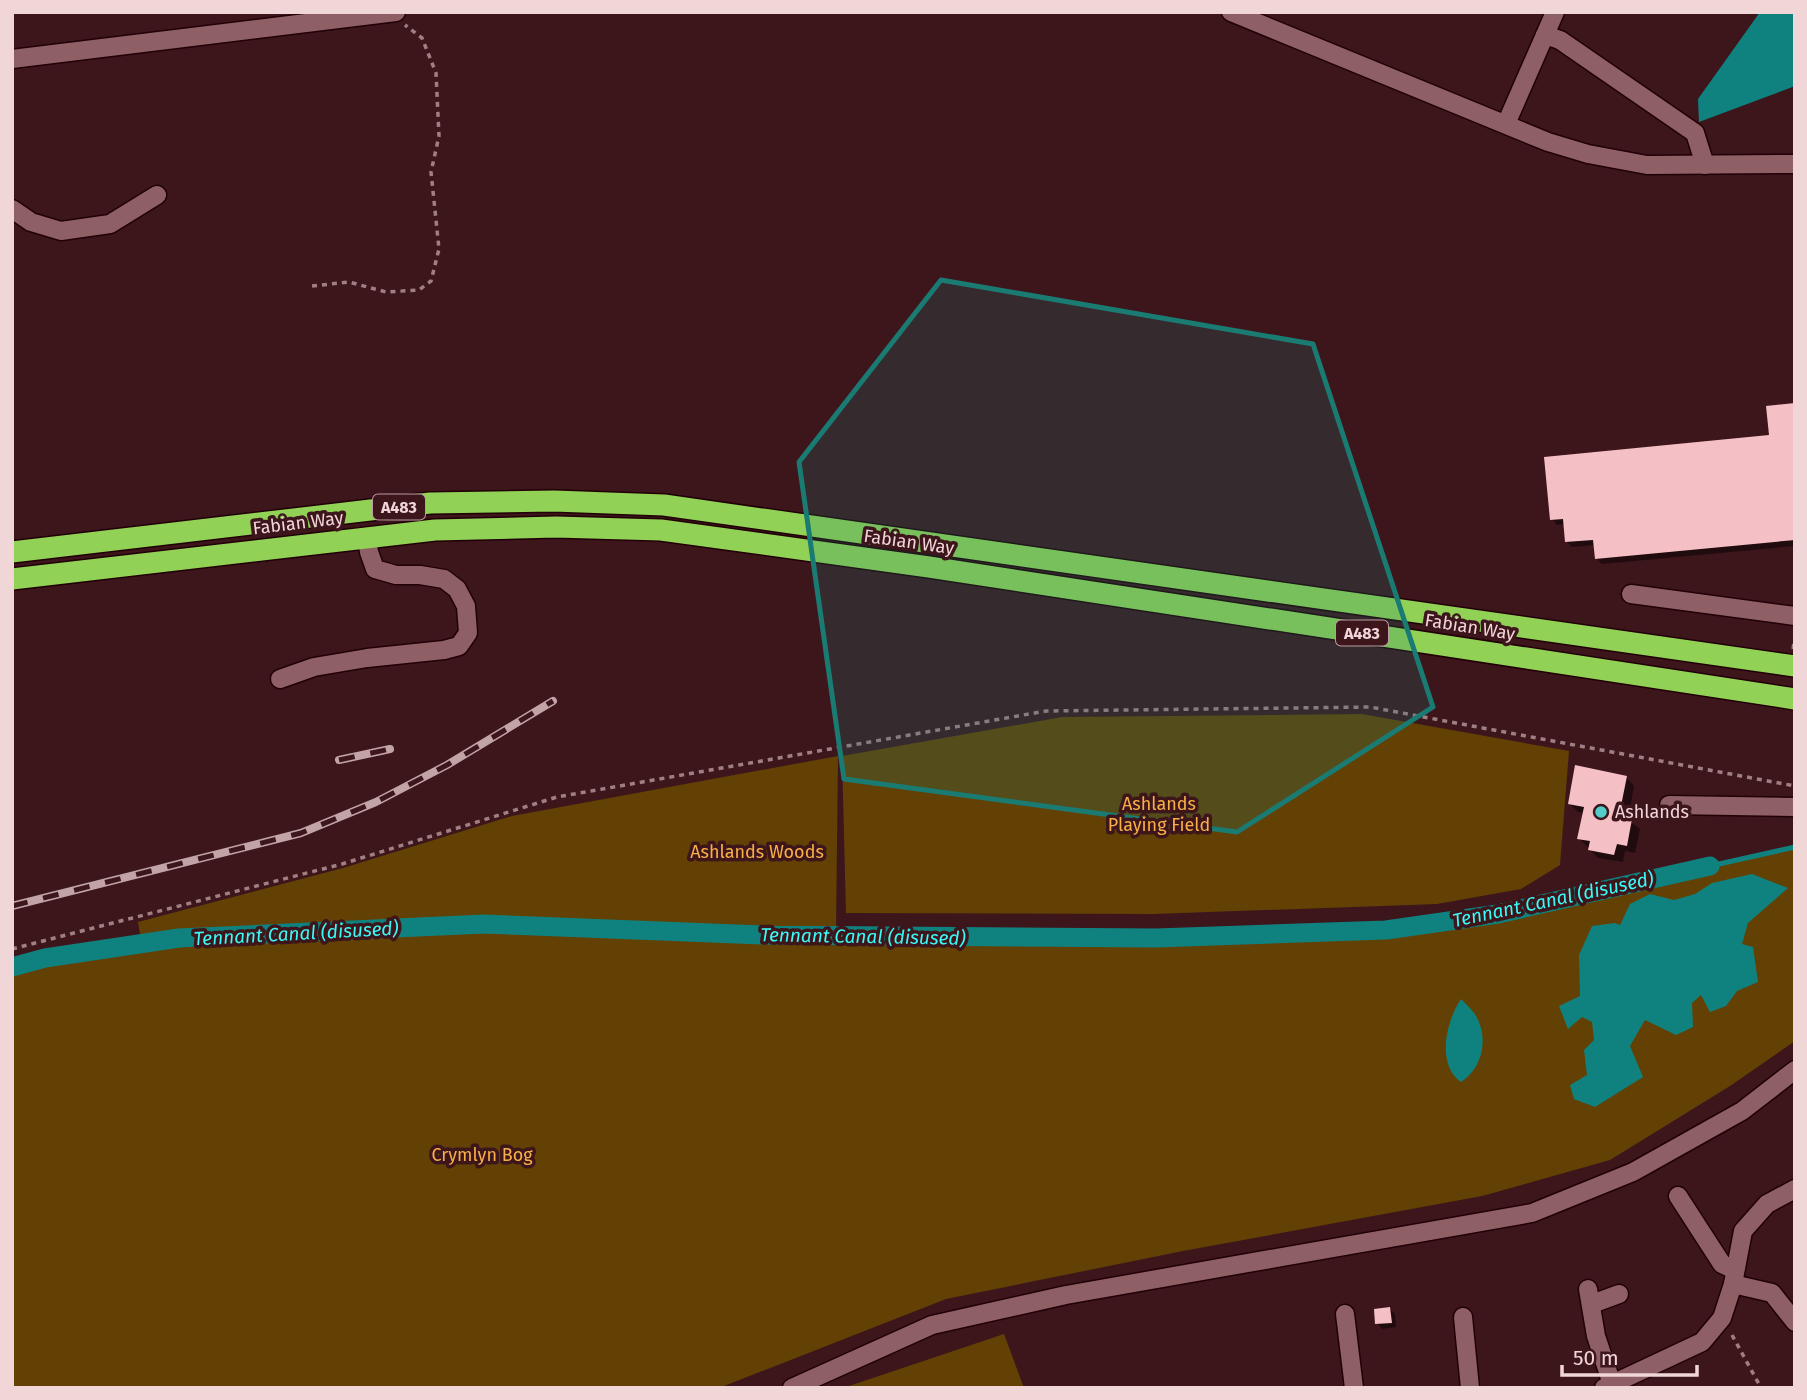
<svg xmlns="http://www.w3.org/2000/svg" width="1807" height="1400" font-family="'Fira Sans',sans-serif">
	<rect width="100%" height="100%" fill="#3d161c"/>
	<g fill="#634004">
		<polygon points="1362,714 1569,751 1560,865 1521,889 1437,904 1153,914 846,913 842,756 1062,717"/>
		<polygon points="838,756 836,933 762,932 484,921 179,935 141,941 138,922 343,868 512,816"/>
		<polygon points="1795,847 1795,1041 1730,1086 1610,1160 1482,1196 1183,1251 946,1299 719,1388 12,1388 12,967 45,958 179,938 484,924 762,935 1155,938 1386,930 1498,914"/>
		<polygon points="1004,1334 1024,1388 843,1388"/>
	</g>
	<g fill="#0f827f">
		<polygon points="1760,12 1795,12 1795,86 1699,122 1698,99"/>
		<polygon points="1752,874 1788,888 1748,923 1742,944 1753,947 1758,982 1737,991 1726,1006 1710,1012 1701,995 1692,1003 1693,1027 1676,1035 1645,1020 1630,1046 1643,1077 1595,1107 1574,1099 1570,1085 1587,1075 1584,1050 1594,1040 1592,1022 1582,1017 1568,1029 1559,1006 1580,996 1579,955 1592,926 1615,923 1620,925 1630,904 1650,894 1674,900 1695,894 1712,883"/>
		<path d="M1461,999C1468,1006 1476,1013 1479,1022C1488,1044 1480,1070 1461,1082C1436,1065 1446,1021 1461,999Z"/>
	</g>
	<g fill="#0007">
		<polygon points="1795,405 1795,546 1602,564 1597,559 1595,545 1572,547 1567,542 1565,524 1557,525 1552,519 1771,437"/>
		<polygon points="1626,777 1634,786 1628,820 1640,829 1635,853 1625,851 1623,862 1598,858 1579,838 1584,813 1578,812 1569,803"/>
		<polygon points="1390,1309 1395,1314 1396,1327 1382,1329 1377,1323"/>
	</g>
	<g fill="none" stroke-linecap="round" stroke-linejoin="round">
		<polyline stroke="#0f827f" stroke-width="5" points="1710,866 1795,847"/>
		<polyline stroke="#0f827f" stroke-width="19" points="12,967 45,958 179,938 484,924 762,935 1156,938 1386,930 1498,914 1710,866"/>
	</g>
	<g fill="#f5c0c5">
		<polygon points="1795,403 1795,540 1595,559 1593,540 1565,542 1563,519 1550,520 1544,457 1769,435 1766,406"/>
		<polygon points="1575,765 1627,776 1619,816 1632,819 1627,846 1617,844 1614,855 1588,850 1590,841 1577,839 1584,807 1568,804"/>
		<polygon points="1390,1307 1392,1323 1375,1324 1374,1309"/>
	</g>
	<g fill="none" stroke-linecap="round" stroke-linejoin="round">
		<defs>
			<g id="minor">
				<polyline points="1231,12 1548,142 1588,154 1647,165 1795,164"/>
				<polyline points="1545,35 1560,40 1695,133 1705,165"/>
				<polyline points="12,59 396,12"/>
				<polyline points="1506,124 1555,12"/>
				<polyline points="12,209 31,222 61,231 110,224 157,195"/>
				<polyline points="1631,594 1795,616"/>
				<polyline points="280,679 314,667 367,658 444,650 459,646 468,633 466,606 457,589 444,579 420,575 396,575 375,569 369,552 367,538"/>
				<polyline points="1669,805 1795,807"/>
				<polyline points="1678,1196 1722,1264 1735,1270"/>
				<polyline points="1733,1284 1772,1293 1795,1322"/>
				<polyline points="1588,1289 1596,1336 1612,1384"/>
				<polyline points="1592,1304 1619,1294"/>
				<polyline points="1345,1314 1354,1388"/>
				<polyline points="1463,1317 1470,1388"/>
				<polyline points="792,1388 932,1325 1066,1295 1532,1213 1633,1172 1742,1111 1795,1070"/>
				<polyline points="1604,1388 1702,1342 1722,1318 1733,1284 1743,1231 1767,1204 1795,1189"/>
			</g>
			<g id="highway">
				<polyline points="12,552 430,503 554,501 664,505 1795,666"/>
				<polyline points="12,579 435,530 556,527 661,530 929,567 1795,699"/>
			</g>
		</defs>
		<use href="#minor" stroke="#210106" stroke-width="21"/>
		<use href="#highway" stroke="#210106" stroke-width="24"/>
		<g stroke="#a07f83" stroke-width="3.5" stroke-dasharray="5 5" stroke-linecap="butt">
			<polyline points="312,286 349,282 386,292 419,290 431,281 439,249 431,172 439,136 436,73 422,38 405,25"/>
			<polyline points="1793,649 1795,636"/>
			<polyline points="12,949 342,864 557,797 1046,711 1370,707 1795,786"/>
			<polyline points="1732,1335 1760,1386"/>
		</g>
		<use href="#minor" stroke="#8e5f64" stroke-width="18"/>
		<use href="#highway" stroke="#90d156" stroke-width="21"/>
		<defs>
			<g id="rail">
				<polyline points="339,760 390,749"/>
				<polyline points="12,906 301,833 376,802 447,765 553,701"/>
			</g>
		</defs>
		<use href="#rail" stroke="#c2a4a7" stroke-width="8"/>
		<use href="#rail" stroke="#3d161c" stroke-width="5" stroke-dasharray="16" stroke-linecap="butt"/>
	</g>
	<path fill="#1a7b73" fill-opacity="0.2" stroke="#1a7b73" stroke-width="5" stroke-linejoin="round" d="M941,280L1313,344L1433,707L1237,832L844,779L799,462Z"/>
	<circle fill="#53cdca" stroke="#3d161c" stroke-width="2.5" cx="1601" cy="812" r="7"/>
	<g text-anchor="middle" stroke-width="7" stroke-linejoin="round" paint-order="stroke">
		<g fill="#3d161c" stroke="#bb9ca0" stroke-width="2">
			<rect x="373" y="494.5" width="52" height="25" rx="5"/>
			<rect x="1336" y="620.5" width="52" height="25" rx="5"/>
		</g>
		<g font-size="16" font-weight="bold" fill="#f1d6d8">
			<text x="399" y="513">A483</text>
			<text x="1362" y="639">A483</text>
		</g>
		<g font-size="18" fill="#f1d6d8" stroke="#3d161c">
			<text transform="translate(298 523) rotate(-7)" y="6">Fabian Way</text>
			<text transform="translate(909 542) rotate(8)" y="6">Fabian Way</text>
			<text transform="translate(1470 627) rotate(9)" y="6">Fabian Way</text>
		</g>
		<g font-size="18" fill="#f8af47" stroke="#3d161c">
			<text x="1159" y="810">Ashlands<tspan x="1159" dy="21">Playing Field</tspan></text>
			<text x="757" y="858">Ashlands Woods</text>
			<text x="482" y="1161">Crymlyn Bog</text>
		</g>
		<g font-size="18" fill="#f1d6d8" stroke="#3d161c" text-anchor="start">
			<text x="1615" y="818">Ashlands</text>
		</g>
		<g font-size="19" font-style="italic" fill="#39faf6" stroke="#3d161c">
			<text transform="translate(1553 899) rotate(-12)" y="7">Tennant Canal (disused)</text>
			<text transform="translate(296 933) rotate(-3)" y="7">Tennant Canal (disused)</text>
			<text transform="translate(863 936) rotate(1)" y="7">Tennant Canal (disused)</text>
		</g>
	</g>
	<rect width="1807" height="1400" fill="none" stroke="#f1d6d8" stroke-width="28"/>
	<path d="M1562 1365v10h135v-10" fill="none" stroke="#f1d6d8" stroke-width="3.5"/>
	<text x="1573" y="1365" font-size="21" fill="#f1d6d8" stroke="#3d161c" stroke-width="5" paint-order="stroke">50 m</text>
</svg>
